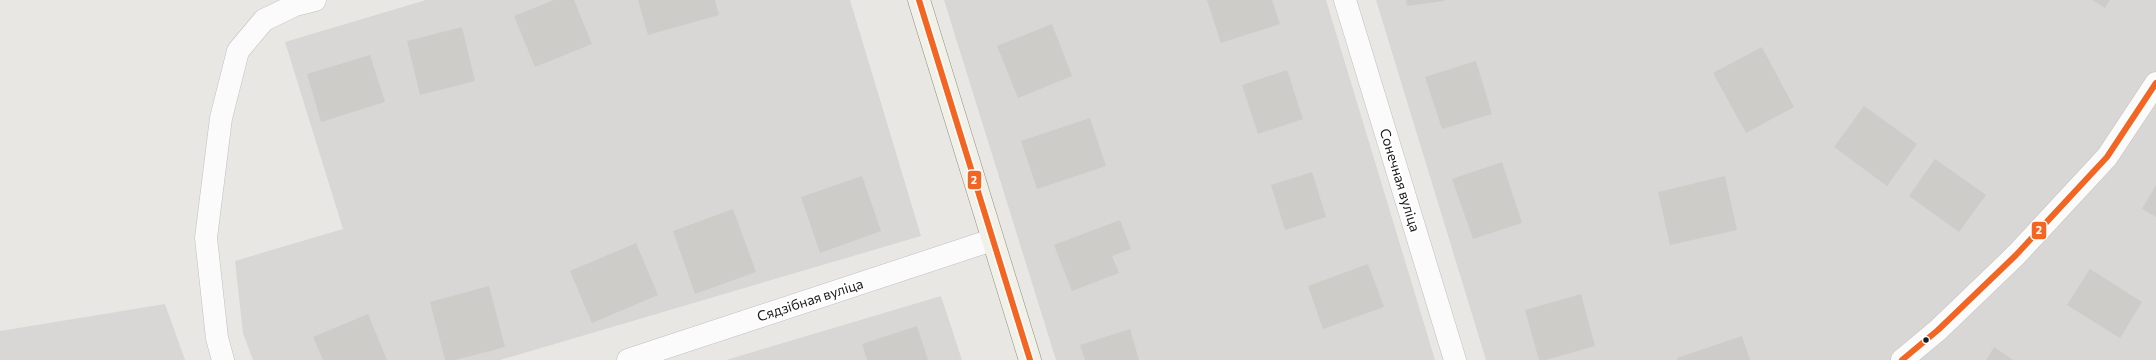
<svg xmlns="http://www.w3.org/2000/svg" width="2156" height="360" font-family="Commissioner,sans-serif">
	<rect width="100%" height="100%" fill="#e9e7e3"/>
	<g fill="#d8d7d5">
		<polygon points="426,0 850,0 921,236 500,360 253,360 243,333 235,261 343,229 285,42"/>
		<polygon points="944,0 1326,0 1435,360 1056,360"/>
		<polygon points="1376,0 2156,0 2156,360 1486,360"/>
		<polygon points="941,296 962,360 726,360"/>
		<polygon points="165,304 185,360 0,360 0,331"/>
	</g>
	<g fill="#ceccc9">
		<polygon points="554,0 574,0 592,44 535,67 514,16"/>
		<polygon points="638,0 715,0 719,15 648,35"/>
		<polygon points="1207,0 1272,0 1280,24 1221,43"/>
		<polygon points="1406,0 1444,0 1444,1 1407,6"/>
		<polygon points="2092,0 2110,0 2105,8"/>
		<polygon points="1052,24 1072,76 1018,98 997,46"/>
		<polygon points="462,27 475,81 420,95 407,41"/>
		<polygon points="1762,47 1794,107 1746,133 1713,73"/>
		<polygon points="370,55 385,102 321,122 307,74"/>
		<polygon points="1476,61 1492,114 1442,129 1425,77"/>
		<polygon points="1287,70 1303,119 1258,134 1242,85"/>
		<polygon points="1864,106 1917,144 1887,186 1834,147"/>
		<polygon points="1090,118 1106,166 1037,189 1021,141"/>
		<polygon points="1935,159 1986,195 1959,232 1909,196"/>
		<polygon points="1502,162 1522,223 1473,239 1452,179"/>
		<polygon points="1312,172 1326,217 1285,230 1271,185"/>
		<polygon points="862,176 881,231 820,253 801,197"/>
		<polygon points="1725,176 1737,230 1670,245 1658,192"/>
		<polygon points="2156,185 2156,217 2142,209"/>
		<polygon points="733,209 756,272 695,294 673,231"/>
		<polygon points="1120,220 1131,249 1112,256 1119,273 1072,291 1054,245"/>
		<polygon points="636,243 658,295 592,323 570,271"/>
		<polygon points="1368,264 1384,307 1323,329 1308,286"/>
		<polygon points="2090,269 2142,302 2120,338 2067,305"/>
		<polygon points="489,286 505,347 455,360 445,360 430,302"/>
		<polygon points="1581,294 1595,346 1546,360 1539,360 1525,310"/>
		<polygon points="368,314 387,360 323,360 313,337"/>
		<polygon points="917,326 928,360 867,360 862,344"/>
		<polygon points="1130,329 1139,360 1085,360 1080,345"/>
		<polygon points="1742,336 1750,360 1677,360 1677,358"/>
		<polygon points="1994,347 2013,360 1986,360"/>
	</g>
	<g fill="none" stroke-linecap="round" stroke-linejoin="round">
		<defs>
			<g id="street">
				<polyline points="1345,0 1455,360"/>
				<polyline points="223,360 217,338 206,238 221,118 238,51 264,20 295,5 315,0"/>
				<polyline points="628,360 992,240"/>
				<polyline points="1902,360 1938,330 2016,255 2107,157 2156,83"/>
			</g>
			<polyline id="secondary" points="919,0 1030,360"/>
		</defs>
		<use href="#street" stroke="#c0bfbe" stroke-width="23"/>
		<use href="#secondary" stroke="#8f907e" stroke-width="23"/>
		<use href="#street" stroke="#fcfbfb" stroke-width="22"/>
		<use href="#secondary" stroke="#f1f0e9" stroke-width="22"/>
		<defs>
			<g id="bus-1">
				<polyline points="919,0 1030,360"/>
				<polyline points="1902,360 1938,330 2016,255 2107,157 2156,83"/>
			</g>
		</defs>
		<use href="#bus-1" stroke="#fff" stroke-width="9"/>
		<use href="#bus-1" stroke="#f26522" stroke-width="6"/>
	</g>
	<circle fill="#1b1b1b" stroke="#fff" stroke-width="1.5" cx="1926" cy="340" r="3.5"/>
	<g text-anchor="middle" stroke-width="4" stroke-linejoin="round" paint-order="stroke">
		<g font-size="14" fill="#1b1b1b" stroke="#fff">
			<text transform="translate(1400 180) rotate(73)" y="5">Сонечная вуліца</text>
			<text transform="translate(810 300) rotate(-18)" y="5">Сядзібная вуліца</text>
		</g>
	</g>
	<g stroke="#fff" stroke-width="1.5">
		<rect x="967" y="170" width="15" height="20" rx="4" fill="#f26522"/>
		<rect x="2031" y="221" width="16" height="19" rx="4" fill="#f26522"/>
	</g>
	<g font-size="11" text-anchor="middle" font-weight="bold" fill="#fff">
		<text x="974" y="184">2</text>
		<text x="2039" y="234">2</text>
	</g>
</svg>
